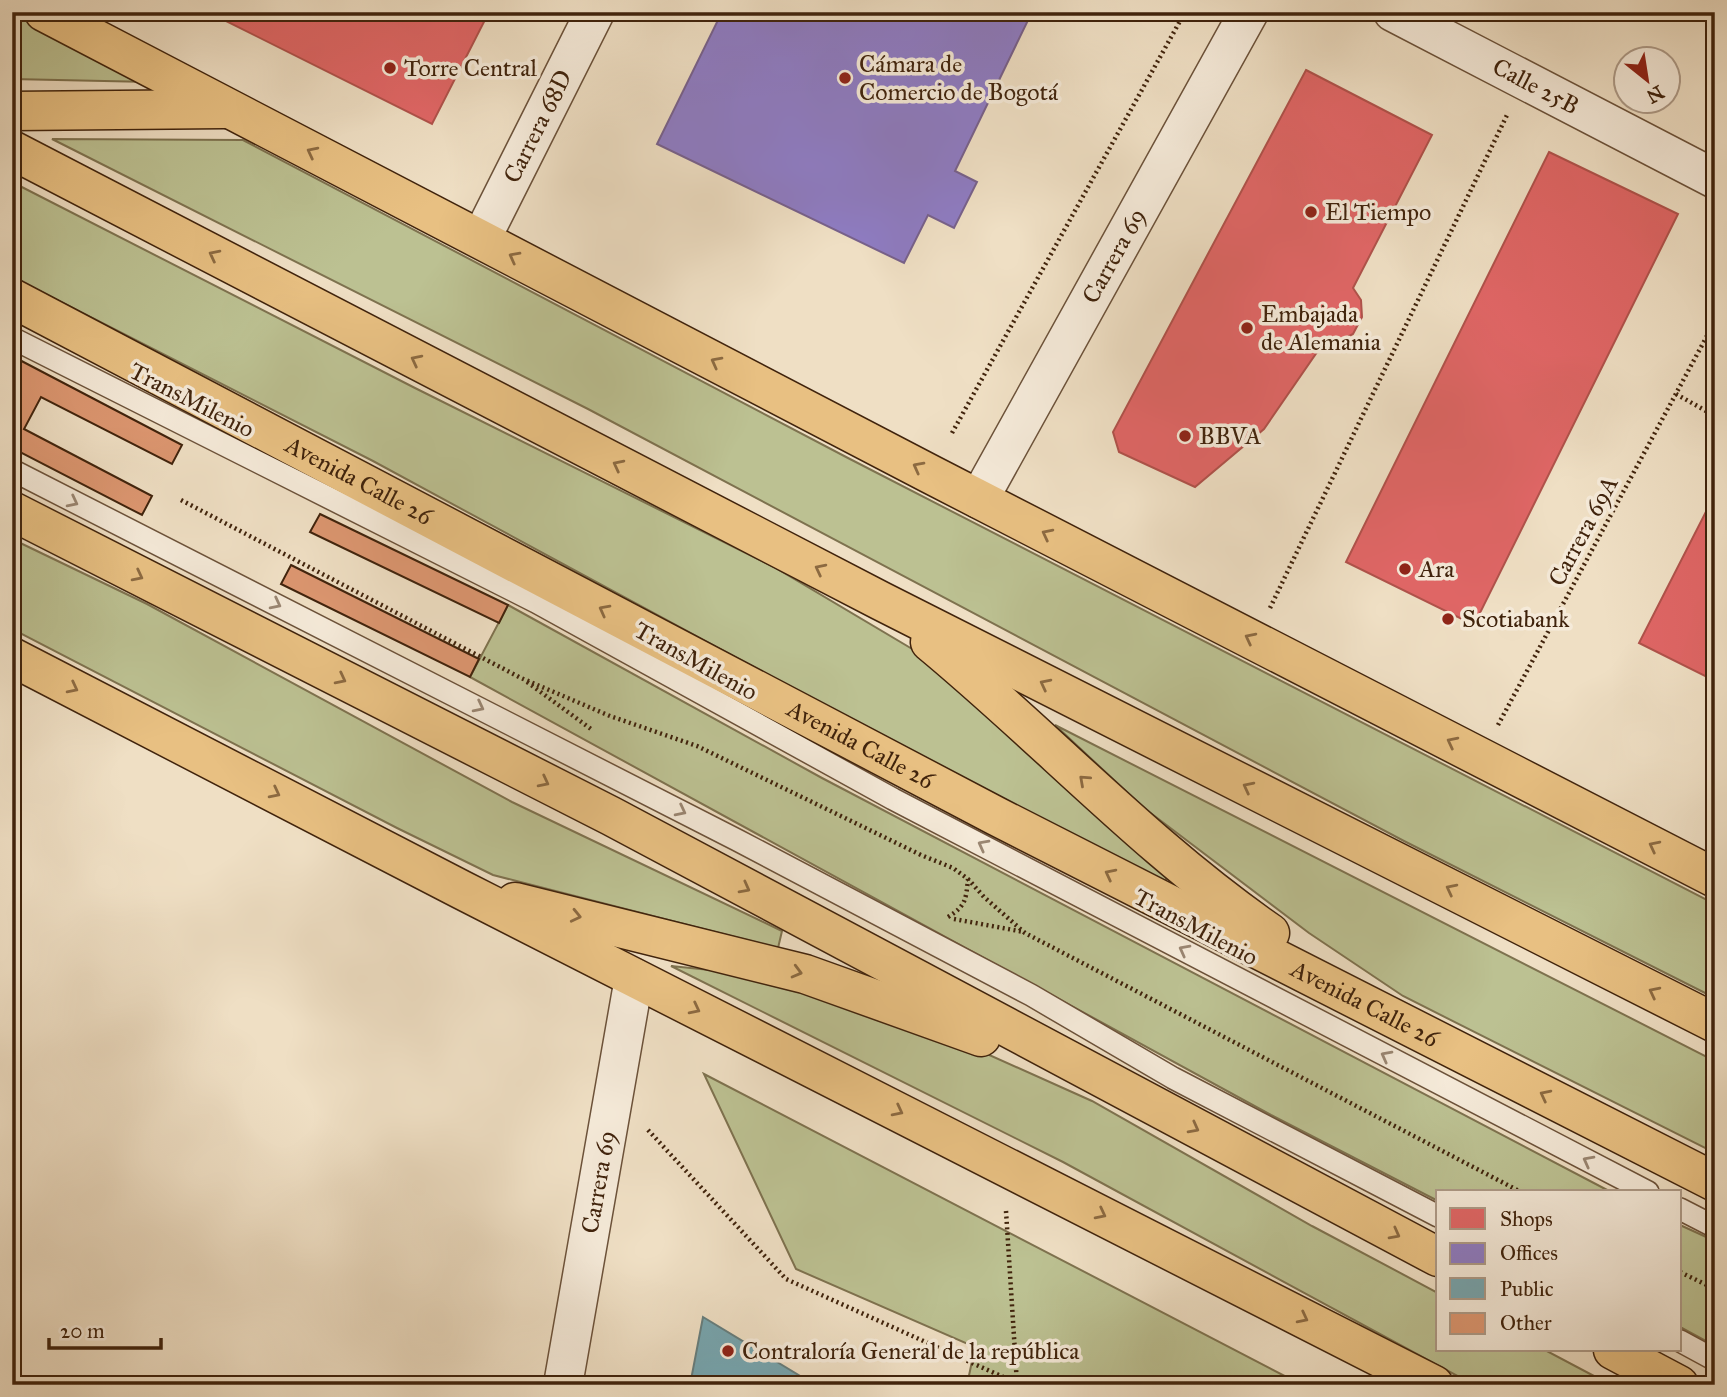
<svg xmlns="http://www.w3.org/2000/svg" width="1727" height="1397" font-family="'IM FELL Great Primer',serif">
	<rect width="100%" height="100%" fill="#efdfc4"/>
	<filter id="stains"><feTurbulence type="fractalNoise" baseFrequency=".00286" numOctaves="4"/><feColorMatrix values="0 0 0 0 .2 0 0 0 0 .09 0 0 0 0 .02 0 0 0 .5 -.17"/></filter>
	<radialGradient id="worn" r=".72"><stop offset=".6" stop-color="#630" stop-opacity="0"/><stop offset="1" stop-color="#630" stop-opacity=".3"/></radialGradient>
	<g fill="#bcc192" stroke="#7e724f" stroke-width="2">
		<polygon points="12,12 19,12 150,82 12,79"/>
		<polygon points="52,139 243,140 848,458 1715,904 1715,998 1404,841 588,409"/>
		<polygon points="12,182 415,388 774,567 924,656 1168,875 1163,886 744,662 373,461 12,277"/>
		<polygon points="12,539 147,604 512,802 782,931 778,948 493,875 397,828 12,629"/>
		<polygon points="508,605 822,778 1611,1192 1438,1192 1438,1201 1271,1115 470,677"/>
		<polygon points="1055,725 1715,1061 1715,1153 1403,996 1309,933 1144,808"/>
		<polygon points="671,966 759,975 918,1023 1092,1101 1312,1226 1438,1293 1438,1350 1545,1350 1611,1385 1474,1385 1063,1162"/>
		<polygon points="704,1074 1302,1385 967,1385 975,1347 796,1269"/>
		<polygon points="1680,1225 1715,1241 1715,1346 1680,1327"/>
	</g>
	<g fill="#e06666" stroke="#b0524b" stroke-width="2">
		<polygon points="208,12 489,12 432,124"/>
		<polygon points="1306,70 1432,135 1353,288 1361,300 1362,317 1353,334 1338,342 1322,345 1264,429 1195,487 1119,452 1113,432"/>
		<polygon points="1549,152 1678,214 1474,625 1346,562"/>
		<polygon points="1715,494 1715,681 1639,643"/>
	</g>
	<polygon fill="#8e7cc3" stroke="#77618c" stroke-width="2" points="722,12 1032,12 955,171 977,182 954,228 928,215 904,263 657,144"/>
	<polygon fill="#76a5af" stroke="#667e7e" stroke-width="2" points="703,1317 815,1385 690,1385"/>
	<g fill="#dc9670" stroke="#40230c" stroke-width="2">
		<polygon points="12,356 182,445 172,464 41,397 24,429 152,496 142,515 12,448"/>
		<polygon points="320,514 508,605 499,623 310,532"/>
		<polygon points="291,565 479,659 470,677 281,584"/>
	</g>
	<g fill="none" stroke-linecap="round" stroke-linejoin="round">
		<defs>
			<g id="service">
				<polyline points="12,338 536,602 893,799 1648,1192"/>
				<polyline points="12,470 737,840 1031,995 1173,1078 1438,1216"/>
				<polyline points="1680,1209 1715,1227"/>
				<polyline points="1680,1341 1715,1360"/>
			</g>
			<g id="minor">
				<path id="s1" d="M1393,12L1715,179"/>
				<path id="s2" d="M481,239L595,12"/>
				<path id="s3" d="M979,499L1249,12"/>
				<path id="s4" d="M563,1385L634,978"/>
			</g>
			<g id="primary">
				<polyline points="44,12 930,474 1715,878"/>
				<polyline points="12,111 224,109"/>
				<polyline points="12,150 881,601 1715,1023"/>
				<path id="s5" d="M12,298L996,816L1715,1182"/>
				<polyline points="12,511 611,816 1438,1257"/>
				<path d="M930,642C1045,737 1147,848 1270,933"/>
				<polyline points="12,657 462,890 1434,1385"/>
				<polyline points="515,902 805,974 981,1037"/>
				<polyline points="1613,1350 1679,1385"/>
			</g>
		</defs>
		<use href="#service" stroke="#6c523a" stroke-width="24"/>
		<use href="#minor" stroke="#6c523a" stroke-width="41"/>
		<use href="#primary" stroke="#40230c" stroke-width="41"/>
		<g stroke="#40230c" stroke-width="4.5" stroke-dasharray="2 3.5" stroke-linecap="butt">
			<polyline points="1676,394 1715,416"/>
			<polyline points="952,433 1185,12"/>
			<polyline points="181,500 521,678 610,716 697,746 921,855 953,868 968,879 984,897 1025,933 1521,1192"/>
			<polyline points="1270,608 1507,115"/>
			<polyline points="527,682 591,729"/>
			<polyline points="1498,725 1715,321"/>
			<polyline points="1710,835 1715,825"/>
			<path d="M948,917C966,906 966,899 968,879"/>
			<polyline points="954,919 1024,932"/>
			<polyline points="648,1130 786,1279 1021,1385"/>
			<polyline points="1006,1211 1017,1384"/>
			<polyline points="1680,1272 1715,1289"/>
		</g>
		<use href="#service" stroke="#f5ead9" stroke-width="21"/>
		<use href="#minor" stroke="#f5ead9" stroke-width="38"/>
		<use href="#primary" stroke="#e8c082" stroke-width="38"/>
	</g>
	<defs><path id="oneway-chevron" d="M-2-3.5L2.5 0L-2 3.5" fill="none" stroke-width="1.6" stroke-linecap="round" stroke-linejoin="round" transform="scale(1.75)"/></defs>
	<g stroke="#8c6a41">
		<use href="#oneway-chevron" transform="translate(312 152) rotate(-153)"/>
		<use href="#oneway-chevron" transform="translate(214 255) rotate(-153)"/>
		<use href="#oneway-chevron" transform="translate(514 257) rotate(-152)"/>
		<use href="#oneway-chevron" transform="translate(416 360) rotate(-153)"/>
		<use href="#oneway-chevron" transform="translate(716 362) rotate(-152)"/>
		<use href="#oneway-chevron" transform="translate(618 465) rotate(-153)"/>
		<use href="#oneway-chevron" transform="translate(918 467) rotate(-152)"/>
		<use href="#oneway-chevron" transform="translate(1047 534) rotate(-153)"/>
		<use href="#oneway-chevron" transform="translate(820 569) rotate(-153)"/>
		<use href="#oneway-chevron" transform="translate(138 576) rotate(27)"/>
		<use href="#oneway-chevron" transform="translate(604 610) rotate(-152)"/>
		<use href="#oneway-chevron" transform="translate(1250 638) rotate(-153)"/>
		<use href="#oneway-chevron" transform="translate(341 679) rotate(27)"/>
		<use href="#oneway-chevron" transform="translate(1045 684) rotate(-153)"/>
		<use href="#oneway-chevron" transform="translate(73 688) rotate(27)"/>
		<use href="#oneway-chevron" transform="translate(1452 742) rotate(-153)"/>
		<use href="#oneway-chevron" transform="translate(1084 780) rotate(-138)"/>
		<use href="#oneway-chevron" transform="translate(544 782) rotate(27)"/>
		<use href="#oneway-chevron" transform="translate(1248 787) rotate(-153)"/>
		<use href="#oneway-chevron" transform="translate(275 793) rotate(27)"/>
		<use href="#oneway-chevron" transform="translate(1654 846) rotate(-153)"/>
		<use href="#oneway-chevron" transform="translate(1110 874) rotate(-153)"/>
		<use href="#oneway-chevron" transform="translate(745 888) rotate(28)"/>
		<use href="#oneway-chevron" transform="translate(1451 889) rotate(-153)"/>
		<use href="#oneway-chevron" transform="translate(576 916) rotate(13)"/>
		<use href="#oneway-chevron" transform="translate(797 972) rotate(15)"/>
		<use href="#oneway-chevron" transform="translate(1654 992) rotate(-153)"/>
		<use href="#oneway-chevron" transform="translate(695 1009) rotate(27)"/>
		<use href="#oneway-chevron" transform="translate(1545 1095) rotate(-153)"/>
		<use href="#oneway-chevron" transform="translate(898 1111) rotate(27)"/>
		<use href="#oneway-chevron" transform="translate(1194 1128) rotate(28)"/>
		<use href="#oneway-chevron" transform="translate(1101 1214) rotate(27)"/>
		<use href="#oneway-chevron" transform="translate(1395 1234) rotate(28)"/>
		<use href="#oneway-chevron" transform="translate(1303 1318) rotate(27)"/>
	</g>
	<g stroke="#9a8672">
		<use href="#oneway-chevron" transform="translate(73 502) rotate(27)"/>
		<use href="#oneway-chevron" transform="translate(276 604) rotate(27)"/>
		<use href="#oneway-chevron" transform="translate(479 707) rotate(27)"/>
		<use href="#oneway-chevron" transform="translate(681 811) rotate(27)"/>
		<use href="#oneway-chevron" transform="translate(983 845) rotate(-152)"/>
		<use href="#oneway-chevron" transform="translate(1184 950) rotate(-152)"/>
		<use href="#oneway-chevron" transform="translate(1386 1056) rotate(-152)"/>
		<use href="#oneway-chevron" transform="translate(1588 1161) rotate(-152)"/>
	</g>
	<g fill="#8f2418" stroke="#f5ead9" stroke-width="2.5">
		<circle cx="390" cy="68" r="7"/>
		<circle cx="845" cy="78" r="7"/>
		<circle cx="1311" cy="212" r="7"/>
		<circle cx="1247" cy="328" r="7"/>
		<circle cx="1185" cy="436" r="7"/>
		<circle cx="1405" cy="569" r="7"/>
		<circle cx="1448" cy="619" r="7"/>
		<circle cx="728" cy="1351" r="7"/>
	</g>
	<g text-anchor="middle" stroke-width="7" stroke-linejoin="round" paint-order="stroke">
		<g font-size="24" fill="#40230c" stroke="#f5ead9" text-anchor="start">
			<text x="859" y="72">Cámara de<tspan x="859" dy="28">Comercio de Bogotá</tspan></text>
			<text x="404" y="76">Torre Central</text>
			<text x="1325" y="220">El Tiempo</text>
			<text x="1261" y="322">Embajada<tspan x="1261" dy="28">de Alemania</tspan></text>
			<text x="1199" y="444">BBVA</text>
			<text x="1419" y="577">Ara</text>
			<text x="1462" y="627">Scotiabank</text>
			<text x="742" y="1359">Contraloría General de la república</text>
		</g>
		<g font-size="24" fill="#40230c" stroke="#f5ead9">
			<text dy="8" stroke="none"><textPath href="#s1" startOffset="161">Calle 25B</textPath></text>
			<text dy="8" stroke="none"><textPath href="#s2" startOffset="126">Carrera 68D</textPath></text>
			<text dy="8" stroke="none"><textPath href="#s3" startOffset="278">Carrera 69</textPath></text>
			<text transform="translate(192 400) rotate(27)" y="8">TransMilenio</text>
			<text dy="8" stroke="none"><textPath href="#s5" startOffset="392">Avenida Calle 26</textPath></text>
			<text transform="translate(1583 531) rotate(-62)" y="8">Carrera 69A</text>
			<text transform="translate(696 661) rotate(29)" y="8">TransMilenio</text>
			<text dy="8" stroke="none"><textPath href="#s5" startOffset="959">Avenida Calle 26</textPath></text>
			<text transform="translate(1196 927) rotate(28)" y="8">TransMilenio</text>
			<text dy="8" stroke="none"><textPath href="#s5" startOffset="1526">Avenida Calle 26</textPath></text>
			<text dy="8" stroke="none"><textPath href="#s4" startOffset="206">Carrera 69</textPath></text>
		</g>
	</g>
	<rect width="1727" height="1397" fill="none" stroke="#efdfc4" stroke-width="42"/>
	<rect x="14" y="14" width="1699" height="1369" fill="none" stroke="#40230c" stroke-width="3.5"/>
	<rect x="21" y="21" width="1685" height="1355" fill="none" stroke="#40230c" stroke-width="2"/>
	<rect x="1436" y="1190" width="245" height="161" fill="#f5ead9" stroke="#ad9a87" stroke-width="2"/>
	<rect x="1450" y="1208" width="35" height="21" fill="#e06666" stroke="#ad9a87" stroke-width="2"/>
	<text x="1500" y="1226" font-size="21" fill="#40230c">Shops</text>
	<rect x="1450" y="1243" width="35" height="21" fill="#8e7cc3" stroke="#ad9a87" stroke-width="2"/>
	<text x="1500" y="1260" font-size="21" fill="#40230c">Offices</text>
	<rect x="1450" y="1278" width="35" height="21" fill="#76a5af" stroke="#ad9a87" stroke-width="2"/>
	<text x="1500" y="1296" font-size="21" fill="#40230c">Public</text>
	<rect x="1450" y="1313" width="35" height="21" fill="#dc9670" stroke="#ad9a87" stroke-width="2"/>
	<text x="1500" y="1330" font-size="21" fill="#40230c">Other</text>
	<g transform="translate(1647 80) rotate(150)"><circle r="33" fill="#f5ead9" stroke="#ad9a87" stroke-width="2"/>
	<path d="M0-5L12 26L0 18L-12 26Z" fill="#8f2418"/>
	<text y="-10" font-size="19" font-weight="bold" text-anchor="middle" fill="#40230c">N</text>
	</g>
	<path d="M49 1338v10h112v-10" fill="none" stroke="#40230c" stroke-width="3.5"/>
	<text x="60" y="1338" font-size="21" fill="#40230c" stroke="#f5ead9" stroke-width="5" paint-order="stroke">20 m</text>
	<rect width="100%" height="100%" filter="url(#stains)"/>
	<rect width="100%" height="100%" fill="url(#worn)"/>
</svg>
